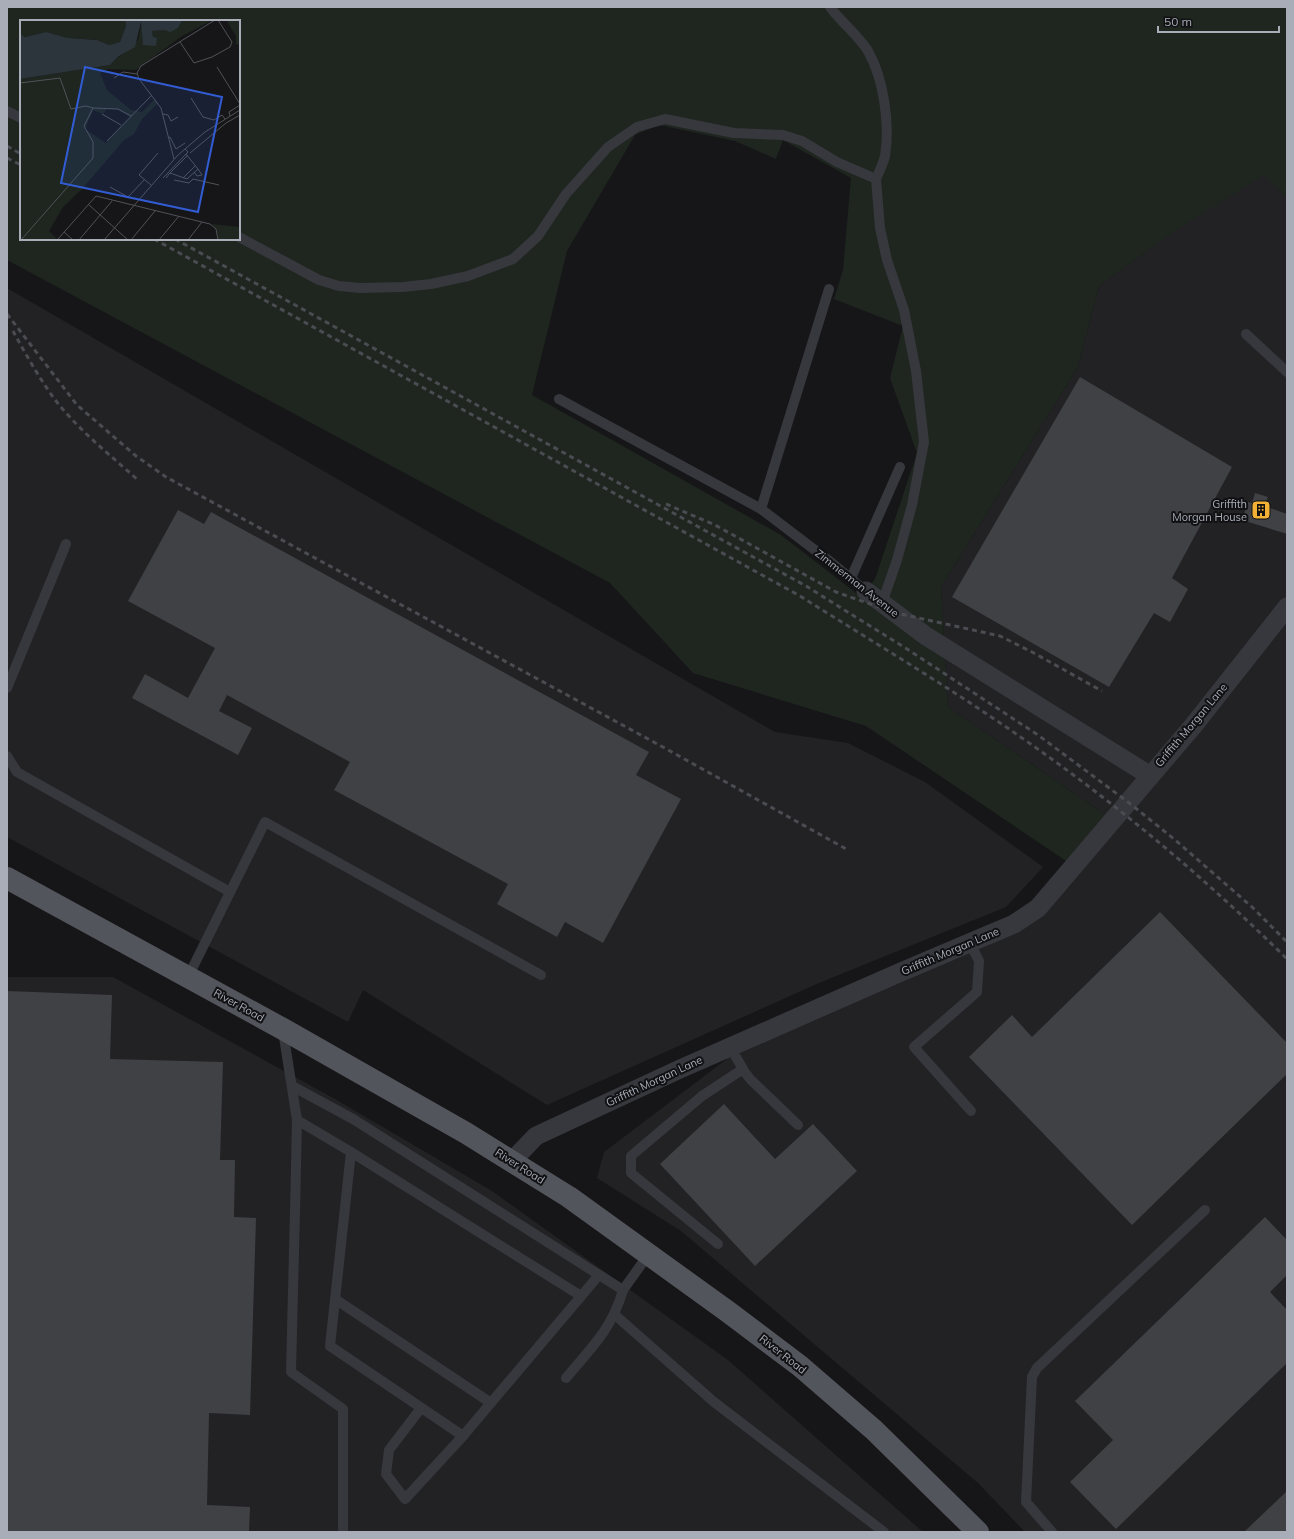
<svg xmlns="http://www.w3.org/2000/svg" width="1294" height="1539" font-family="Mulish,sans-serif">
	<rect width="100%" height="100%" fill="#161618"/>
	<g fill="#222225">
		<polygon points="1264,174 1287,198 1287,1532 1025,1532 978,1483 681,1231 597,1178 604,1152 760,1034 1038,908 1103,813 948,707 941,587 1078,367 1099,286 1172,232"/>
		<polygon points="7,288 775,732 848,743 925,782 1043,867 1006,907 819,983 547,1105 363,990 348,1022 7,837"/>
		<polygon points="7,977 113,977 335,1099 492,1191 728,1360 923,1532 7,1532"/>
	</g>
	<path fill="#1e261f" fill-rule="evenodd" d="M7,7H1287V198L1264,175L1173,232L1099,286L1078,367L941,587L948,707L1103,813L1112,822L1075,867L866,726L693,673L610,583L7,260ZM21,21H239V239H21ZM659,125L735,141L776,159L783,140L851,178L843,270L834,299L903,326L890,378L917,453L875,579L866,591L856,593L781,535L532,395L567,251L635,135Z"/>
	<g fill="#404145">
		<polygon points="1080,377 1232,467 1172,578 1188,589 1170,622 1154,613 1109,687 952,597"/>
		<polygon points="1255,493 1268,497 1264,506 1287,514 1287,534 1242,520 1248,502 1252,503"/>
		<polygon points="178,510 204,524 211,512 649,752 636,775 681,799 603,943 565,922 557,937 497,904 508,884 334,790 350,762 227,695 219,711 252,728 238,755 132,698 145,674 188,698 215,648 128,601"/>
		<polygon points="1160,912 1287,1043 1287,1074 1132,1225 969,1057 1012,1015 1032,1037"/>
		<polygon points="7,991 112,995 110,1059 223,1062 220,1160 235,1160 234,1217 256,1218 250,1415 209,1413 207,1505 250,1507 249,1532 7,1532"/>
		<polygon points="724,1104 775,1159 813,1124 857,1171 755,1266 660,1164"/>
		<polygon points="1265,1217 1287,1240 1287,1275 1270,1292 1287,1310 1287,1363 1116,1529 1070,1482 1113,1440 1075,1401"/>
		<polygon points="1287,1491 1287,1532 1244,1532"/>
	</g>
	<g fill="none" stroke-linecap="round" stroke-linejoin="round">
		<g stroke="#37383d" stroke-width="10">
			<path d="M830,7C841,22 858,35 868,51C884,79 890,125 885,156C883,164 879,172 876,179"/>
			<polyline points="7,111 21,118"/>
			<polyline points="239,237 319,280 339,286 360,288 403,287 431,284 468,276 513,259 538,236 566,194 608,147 637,127 665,119 734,133 783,135 802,141 837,162 876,179 880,228 887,260 904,310 916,371 924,442 912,505 897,560 882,603"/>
			<polyline points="1246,334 1287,372"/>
			<polyline points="559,399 761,509 832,563 866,591"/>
			<polyline points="761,509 829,289"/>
			<polyline points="851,578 900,467"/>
			<polyline points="7,688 66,544"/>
			<polyline points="7,756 17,772 230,892"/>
			<polyline points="970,943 979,961 977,992 914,1047 971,1111"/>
			<polyline points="188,977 265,822 541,975"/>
			<polyline points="283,1031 297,1120 295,1213"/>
			<polyline points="743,1070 751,1080 798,1125"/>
			<polyline points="292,1086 353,1119 623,1290 648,1255"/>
			<polyline points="297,1120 351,1152 330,1346 463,1436 599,1275"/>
			<polyline points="351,1152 581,1296"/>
			<polyline points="295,1210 291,1372 343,1409 343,1532"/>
			<polyline points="718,1244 631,1173 631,1156 702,1096 743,1069 730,1047"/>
			<polyline points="335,1299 491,1403"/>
			<polyline points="615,1315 714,1402 884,1532"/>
			<path d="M566,1378C591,1348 612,1329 623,1290"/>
			<polyline points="421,1408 389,1450 386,1474 405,1499 463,1436"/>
			<polyline points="1052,1532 1026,1502 1032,1377 1037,1368 1205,1210"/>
		</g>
		<g stroke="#37383d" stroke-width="19">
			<polyline points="866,591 926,636 1149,775"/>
			<polyline points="512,1161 536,1136 680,1069 901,972 1014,924 1038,908 1193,726 1287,607"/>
		</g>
		<polyline stroke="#53555c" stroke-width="22" points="7,878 283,1029 466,1133 569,1197 727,1311 800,1366 874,1430 978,1532"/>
		<g stroke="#4a4c52" stroke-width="3" stroke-dasharray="5 4" stroke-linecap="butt">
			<polyline points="7,146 21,154"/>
			<polyline points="7,158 21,165"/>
			<path d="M154,239L800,596C878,645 957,692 1032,745C1123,809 1208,881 1287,959"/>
			<polyline points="175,239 806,586 907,649 1038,735 1128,802 1174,839 1252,907 1287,942"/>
			<polyline points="7,314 77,405 136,456 166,477 661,746 848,850"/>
			<path d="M13,331C25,353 38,376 53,397C77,429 109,454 139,481"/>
			<polyline points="666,504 715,525 836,592 896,613 1000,636 1032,652 1102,691"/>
		</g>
	</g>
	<defs>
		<symbol id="building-square" viewBox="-11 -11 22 22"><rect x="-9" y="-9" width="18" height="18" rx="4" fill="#f2b134" stroke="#111113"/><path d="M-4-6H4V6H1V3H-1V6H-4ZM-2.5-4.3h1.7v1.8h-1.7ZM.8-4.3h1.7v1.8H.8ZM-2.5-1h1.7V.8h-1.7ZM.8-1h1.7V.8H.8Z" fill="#111"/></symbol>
	</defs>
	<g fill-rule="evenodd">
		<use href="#building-square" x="1250" y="499" width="22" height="22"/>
	</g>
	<g text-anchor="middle" stroke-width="4" stroke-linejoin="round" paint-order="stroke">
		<g font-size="11" fill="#a8adb8" stroke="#111113" text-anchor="end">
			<text x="1247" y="508">Griffith<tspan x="1247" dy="13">Morgan House</tspan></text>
		</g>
		<g font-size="11" fill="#a8adb8" stroke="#111113">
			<text transform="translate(857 583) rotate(38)" y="4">Zimmerman Avenue</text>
			<text transform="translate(1191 725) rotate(-50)" y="4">Griffith Morgan Lane</text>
			<text transform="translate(950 951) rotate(-23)" y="4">Griffith Morgan Lane</text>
			<text transform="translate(239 1005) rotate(29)" y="4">River Road</text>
			<text transform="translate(654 1081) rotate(-25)" y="4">Griffith Morgan Lane</text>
			<text transform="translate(520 1166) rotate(32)" y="4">River Road</text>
			<text transform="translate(783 1354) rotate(38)" y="4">River Road</text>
		</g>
	</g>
	<g transform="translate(20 20)">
		<rect width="220" height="220" fill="#161618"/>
		<path d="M0,0H105L106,6L100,22L89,25L77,20L48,18L26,12L5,17L0,14ZM167,0H193L162,16L116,50L88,49L80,53L87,70L111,90L122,92L135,79L138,83L122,99L114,114L104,120L62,169L43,187L29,211L38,220H0V59L90,45L118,20L122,1L123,25L133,17L132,11L158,8L162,1ZM87,89L98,90L110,97L86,123L65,109L73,90L83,94ZM203,0H220V24L216,25V16L207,1ZM192,204L220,207V220H198L197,210Z" fill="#1e261f" fill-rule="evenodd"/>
		<path d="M105,0H167L162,1L158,8L150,12L145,10L132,11L133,17L137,18L136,26L123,25L121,2L115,27L99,36L90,45L0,59V14L5,17L26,12L48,18L77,20L89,25L100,22L106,6Z" fill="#2c353c"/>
		<path fill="none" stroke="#505258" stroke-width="1" d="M160,22L174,43L192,37L210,27L212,22L198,0M197,47L220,84M94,58L103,52L117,54M0,63L40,58L51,89L66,86L73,88M171,78L183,97L194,100L202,95L205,99M82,94L101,105M143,94L148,95L151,101L158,97M210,96L209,92L220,85M148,118L150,117L156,129L165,123M87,121L132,75M170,133L206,103L220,95M154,139L141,88L119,59L117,53L121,46L195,0M174,152L177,156L182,155L178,149M150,153L167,136M143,158L168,132L165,129M146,158L150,153L167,159L178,149L166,134M163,158L175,146M154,160L169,163L173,159L199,165M131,165L119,155L138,133M90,167L108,177L125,159M68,184L108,220M44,212L53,220M38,219L76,176L190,204L196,209L198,220M1,220L73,138V122L64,106L73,88L98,89L111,96M59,220L92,181M84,220L158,135L185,112L220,90M111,220L135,191M139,220L159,196M168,220L182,202"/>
		<path fill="#325cd3" fill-opacity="0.15" stroke="#325cd3" stroke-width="2" d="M65,47L202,77L178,192L41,163Z"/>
		<rect width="220" height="220" fill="none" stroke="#a8adb8" stroke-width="2"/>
	</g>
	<rect width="1294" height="1539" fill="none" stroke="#a8adb8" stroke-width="16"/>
	<path d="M1158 26v6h121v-6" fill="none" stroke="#a8adb8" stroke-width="2"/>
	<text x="1164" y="26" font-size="12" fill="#a8adb8" stroke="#111113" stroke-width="3" paint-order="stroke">50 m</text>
</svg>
